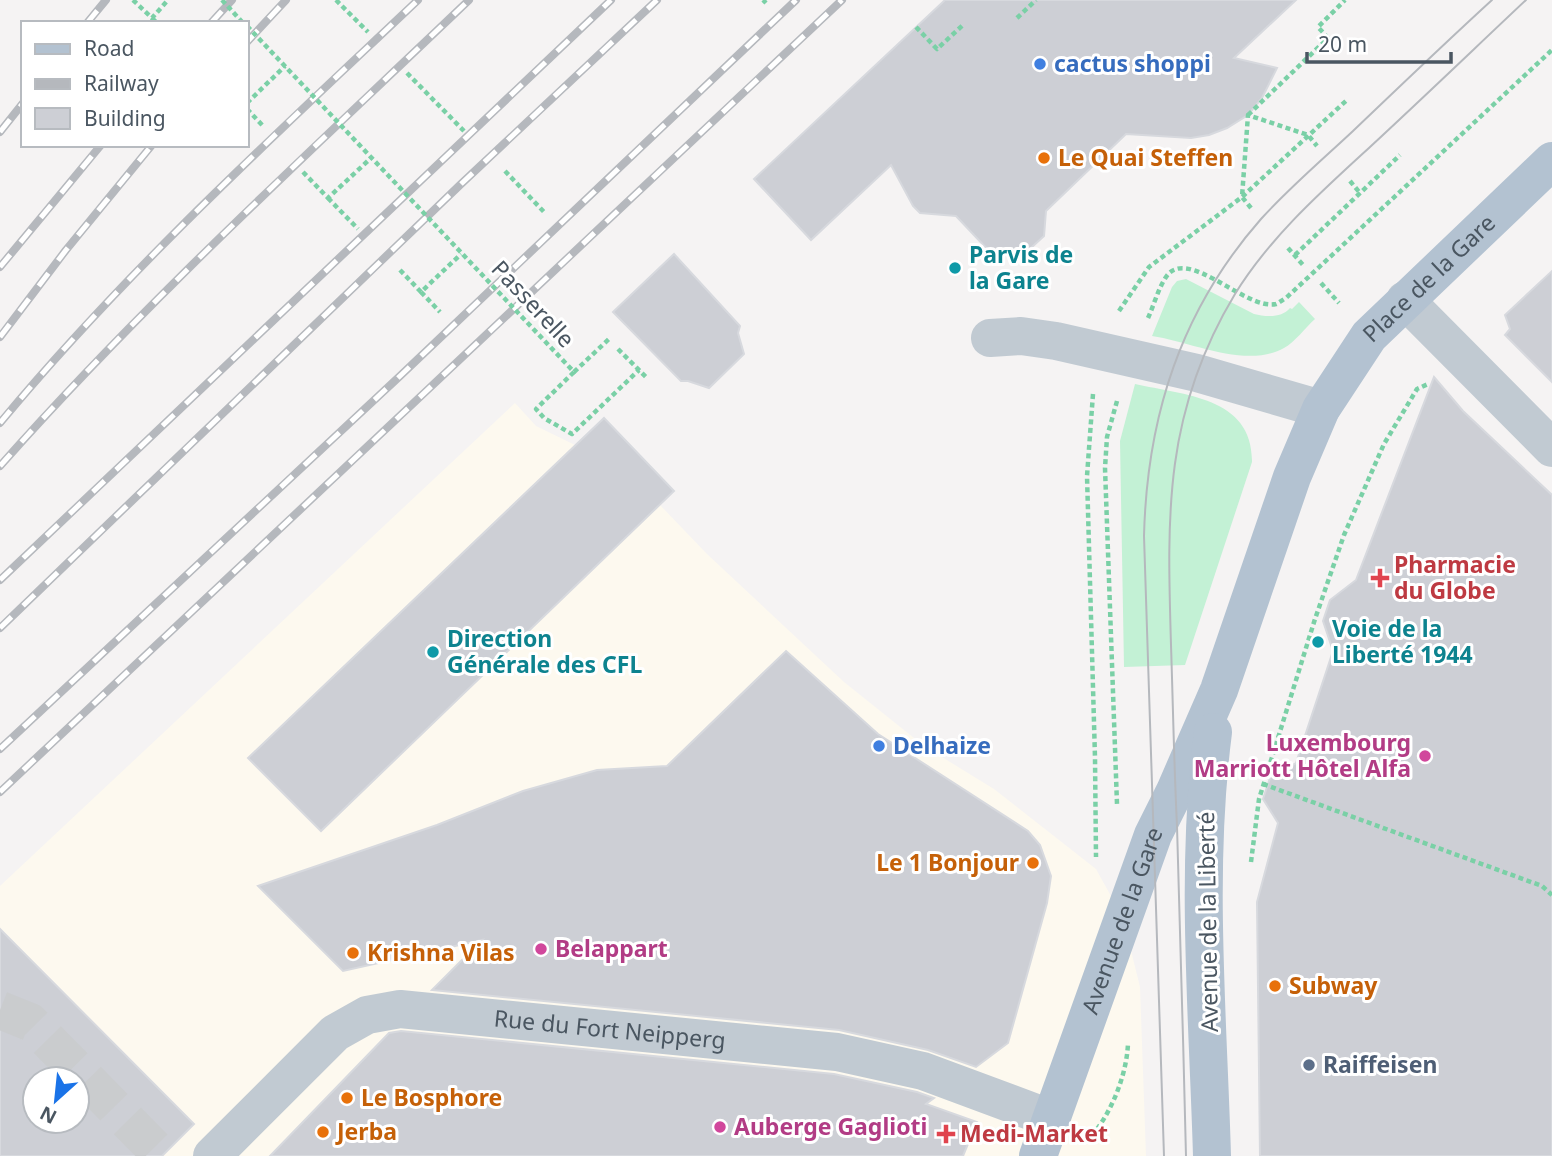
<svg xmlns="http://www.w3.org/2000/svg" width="1552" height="1156" font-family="'Noto Sans',sans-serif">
	<rect width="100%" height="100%" fill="#f5f3f3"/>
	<path fill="#fdf9ef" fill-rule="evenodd" d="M515,403L536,426L575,445L604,418L674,491L660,505L707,554L844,682L924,746L994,789L1096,869L1123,918L1140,987L1146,1156H0V953L16,944L0,929V886ZM35,1079H77V1121H35Z"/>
	<g fill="#c3f1d5">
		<path d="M1186,279L1254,314C1266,317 1282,318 1290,308L1292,309L1299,302L1315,319C1305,328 1295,342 1284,348C1247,369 1192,342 1152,336L1172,287L1177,281Z"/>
		<path d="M1135,384C1184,395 1253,397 1252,462L1185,665L1124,667L1120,441Z"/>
	</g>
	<g fill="#cdcfd5" stroke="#d7d9de" stroke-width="2" fill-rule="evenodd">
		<polygon points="945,0 1296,0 1234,58 1277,68 1262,98 1248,115 1227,128 1209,135 1191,138 1126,134 1046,211 1044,236 1020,258 990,252 956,216 920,213 913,206 891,165 811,240 754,179"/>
		<polygon points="674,254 740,326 738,333 744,354 709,388 688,381 681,381 613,312"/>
		<polygon points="1552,271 1552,382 1505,335 1510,329 1505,315"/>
		<polygon points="1434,377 1463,411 1552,495 1552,1156 1260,1156 1257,902 1278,823 1263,799 1270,778 1296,763 1333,651 1323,621 1330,600 1356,580"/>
		<polygon points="604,418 674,491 321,831 248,758"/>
		<polygon points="786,651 878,734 1028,831 1040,845 1051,876 1047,903 1008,1043 976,1067 928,1050 839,1030 432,990 482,940 343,971 258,886 437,825 523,791 597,770 667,766"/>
		<path d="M0,929L194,1124L162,1156H0ZM35,1079H77V1121H35Z"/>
		<polygon points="401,1031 834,1074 917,1092 934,1098 926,1104 977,1122 963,1156 270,1156 389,1033"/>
	</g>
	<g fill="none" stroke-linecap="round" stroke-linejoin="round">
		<polyline stroke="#caccce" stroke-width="38" stroke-dasharray="38 19" stroke-linecap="butt" points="0,1010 30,1022 162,1156"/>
		<g stroke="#7ad0a6" stroke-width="4.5" stroke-dasharray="5 3.5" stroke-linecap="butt">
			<polyline points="133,0 152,18 168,0"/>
			<polyline points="336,0 368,32"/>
			<polyline points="763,0 766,3"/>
			<polyline points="152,18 157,23"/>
			<polyline points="1017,18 1036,0"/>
			<polyline points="916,27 937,49 964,24"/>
			<polyline points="407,73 464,131"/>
			<polyline points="247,103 285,66"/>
			<polyline points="247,109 264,127"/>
			<polyline points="1248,115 1328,38 1318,27 1345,0"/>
			<polyline points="505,171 545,213"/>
			<polyline points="303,172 328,198 371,158"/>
			<polyline points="1350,181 1360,193"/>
			<polyline points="328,198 358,229"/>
			<polyline points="1251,208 1242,197 1248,115 1308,135 1317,146"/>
			<polyline points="1288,248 1304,266"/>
			<polyline points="1295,255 1400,155"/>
			<polyline points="400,270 421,292 461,254"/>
			<polyline points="1321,283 1339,303"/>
			<polyline points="421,292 440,312"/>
			<polyline points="1119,311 1149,267 1242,197 1348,99"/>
			<path d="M1148,318C1154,305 1158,289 1166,277C1187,245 1246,311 1276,304C1279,303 1282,300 1286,298L1552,50"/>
			<polyline points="618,349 646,377"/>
			<polyline points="574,372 536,409 544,418 572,434 639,370"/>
			<polyline points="1093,394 1087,476 1095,758 1096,857"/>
			<polyline points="1117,401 1107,437 1105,468 1117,804"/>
			<polyline points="1263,784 1542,886 1552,895"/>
			<polyline points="1251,862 1259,799 1315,619 1344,535 1384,444 1417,389 1428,384"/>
			<path d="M1097,1129C1114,1106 1127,1072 1128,1043"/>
		</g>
		<g stroke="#c1cad2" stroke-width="38">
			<polyline points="1405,300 1552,448"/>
			<polyline points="990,338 1021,336 1056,341 1197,373 1321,409"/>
			<path id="s1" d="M212,1156L335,1033L367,1015L400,1009L837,1052L923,1071L1052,1119"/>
		</g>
		<g stroke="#b3c2d1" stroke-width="38">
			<path id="s2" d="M1038,1156L1153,835L1175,791L1219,690L1292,477L1321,409L1369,336L1552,161"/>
			<path d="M1212,1156C1208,1015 1195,872 1213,732"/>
		</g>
		<g stroke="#b5b8bd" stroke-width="2">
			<path d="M1164,1156L1144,536C1147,416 1181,310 1261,219C1289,188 1322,160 1353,131C1399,87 1445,43 1492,0"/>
			<path d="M1186,1156C1183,1046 1181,936 1177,826C1174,765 1173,705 1171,645C1167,513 1164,412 1235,294C1270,237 1322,191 1370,147C1423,98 1474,49 1526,0"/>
		</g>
		<defs>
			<g id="rail">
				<polyline points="87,23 106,0"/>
				<polyline points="211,23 232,0"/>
				<polyline points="247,42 286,0"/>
				<polyline points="0,132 23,103"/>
				<polyline points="0,267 101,145"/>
				<polyline points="0,337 66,250 152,145"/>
				<path d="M0,423C127,270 274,136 418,0"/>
				<path d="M0,466C146,301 310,152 469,0"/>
				<polyline points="0,580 611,0"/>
				<polyline points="0,628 461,184 657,0"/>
				<polyline points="0,749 400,376 796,0"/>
				<polyline points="0,792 842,0"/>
			</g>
		</defs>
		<use href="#rail" stroke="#b5b8bd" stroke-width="8"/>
		<use href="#rail" stroke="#fff" stroke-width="5" stroke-dasharray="16" stroke-linecap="butt"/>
		<g stroke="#7ad0a6" stroke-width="4.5" stroke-dasharray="5 3.5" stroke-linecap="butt">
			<polyline points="222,0 243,23"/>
			<polyline points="247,26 574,372 609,339"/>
		</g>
	</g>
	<g fill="#3f7fe0" stroke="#fff" stroke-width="2.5">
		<circle cx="1040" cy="64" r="7"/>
		<circle cx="879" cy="746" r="7"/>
	</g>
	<g fill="#e8710a" stroke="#fff" stroke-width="2.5">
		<circle cx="1044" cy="158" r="7"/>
		<circle cx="1033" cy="863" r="7"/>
		<circle cx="353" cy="953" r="7"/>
		<circle cx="1275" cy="986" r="7"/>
		<circle cx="347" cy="1098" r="7"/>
		<circle cx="323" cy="1132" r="7"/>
	</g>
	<g fill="#0f9aa8" stroke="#fff" stroke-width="2.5">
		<circle cx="955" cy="268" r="7"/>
		<circle cx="1318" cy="642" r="7"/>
		<circle cx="433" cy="652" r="7"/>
	</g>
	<g fill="#e0444e" stroke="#fff" stroke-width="2.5">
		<path d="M1376.5 567.5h7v7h7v7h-7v7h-7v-7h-7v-7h7z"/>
		<path d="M942.5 1123.5h7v7h7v7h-7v7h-7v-7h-7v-7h7z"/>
	</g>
	<g fill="#d1479c" stroke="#fff" stroke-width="2.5">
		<circle cx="1425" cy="756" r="7"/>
		<circle cx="541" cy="949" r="7"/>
		<circle cx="720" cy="1127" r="7"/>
	</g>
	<circle fill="#5c6f8a" stroke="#fff" stroke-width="2.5" cx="1309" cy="1065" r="7"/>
	<g text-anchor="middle" stroke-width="6" stroke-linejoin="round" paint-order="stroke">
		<g font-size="23" font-weight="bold" fill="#366cbe" stroke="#fff" text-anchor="start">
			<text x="1054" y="72">cactus shoppi</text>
			<text x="893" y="754">Delhaize</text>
		</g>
		<g font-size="23" font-weight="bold" fill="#c56008" stroke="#fff" text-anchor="start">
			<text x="1058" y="166">Le Quai Steffen</text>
			<text x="1019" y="871" text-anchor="end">Le 1 Bonjour</text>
			<text x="367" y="961">Krishna Vilas</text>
			<text x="1289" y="994">Subway</text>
			<text x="361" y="1106">Le Bosphore</text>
			<text x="337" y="1140">Jerba</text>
		</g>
		<g font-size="23" font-weight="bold" fill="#0d838f" stroke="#fff" text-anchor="start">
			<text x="969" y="263">Parvis de<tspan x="969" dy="26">la Gare</tspan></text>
			<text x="1332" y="637">Voie de la<tspan x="1332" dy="26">Liberté 1944</tspan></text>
			<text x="447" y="647">Direction<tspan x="447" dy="26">Générale des CFL</tspan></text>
		</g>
		<g font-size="23" fill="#4a5661" stroke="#fff">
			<text dy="8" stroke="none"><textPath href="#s2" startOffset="970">Place de la Gare</textPath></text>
			<text transform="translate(533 304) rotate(47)" y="8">Passerelle</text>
			<text dy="8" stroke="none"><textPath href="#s2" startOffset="250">Avenue de la Gare</textPath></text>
			<text transform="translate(1208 922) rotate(-91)" y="8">Avenue de la Liberté</text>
			<text dy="8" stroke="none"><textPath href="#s1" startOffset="455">Rue du Fort Neipperg</textPath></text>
		</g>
		<g font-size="23" font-weight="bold" fill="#be3a42" stroke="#fff" text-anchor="start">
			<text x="1394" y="573">Pharmacie<tspan x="1394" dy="26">du Globe</tspan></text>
			<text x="960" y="1142">Medi-Market</text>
		</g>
		<g font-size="23" font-weight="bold" fill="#b23c85" stroke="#fff" text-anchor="start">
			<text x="1411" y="751" text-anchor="end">Luxembourg<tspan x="1411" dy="26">Marriott Hôtel Alfa</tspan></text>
			<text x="555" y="957">Belappart</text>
			<text x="734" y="1135">Auberge Gaglioti</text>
		</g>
		<g font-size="23" font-weight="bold" fill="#4e5e75" stroke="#fff" text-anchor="start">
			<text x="1323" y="1073">Raiffeisen</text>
		</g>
	</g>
	<rect x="21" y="21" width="228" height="126" fill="#ffffff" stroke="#b7bbc0" stroke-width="2"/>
	<rect x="35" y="44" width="35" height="10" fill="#b3c2d1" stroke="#b7bbc0" stroke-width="2"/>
	<text x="84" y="56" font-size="21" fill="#4a5661">Road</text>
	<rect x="35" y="79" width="35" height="10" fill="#b5b8bd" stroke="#b7bbc0" stroke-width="2"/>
	<text x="84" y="91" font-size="21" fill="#4a5661">Railway</text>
	<rect x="35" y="108" width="35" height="21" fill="#cdcfd5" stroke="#b7bbc0" stroke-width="2"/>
	<text x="84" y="126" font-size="21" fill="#4a5661">Building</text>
	<g transform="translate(56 1100) rotate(207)"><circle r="33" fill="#ffffff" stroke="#b7bbc0" stroke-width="2"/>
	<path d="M0-5L12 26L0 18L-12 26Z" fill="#1a73e8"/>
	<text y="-10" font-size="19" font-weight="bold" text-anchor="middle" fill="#4a5661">N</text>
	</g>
	<path d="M1307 52v10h144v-10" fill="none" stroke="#4a5661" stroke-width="3.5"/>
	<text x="1318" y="52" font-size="21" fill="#4a5661" stroke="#ffffff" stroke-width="5" paint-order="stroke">20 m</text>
</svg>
